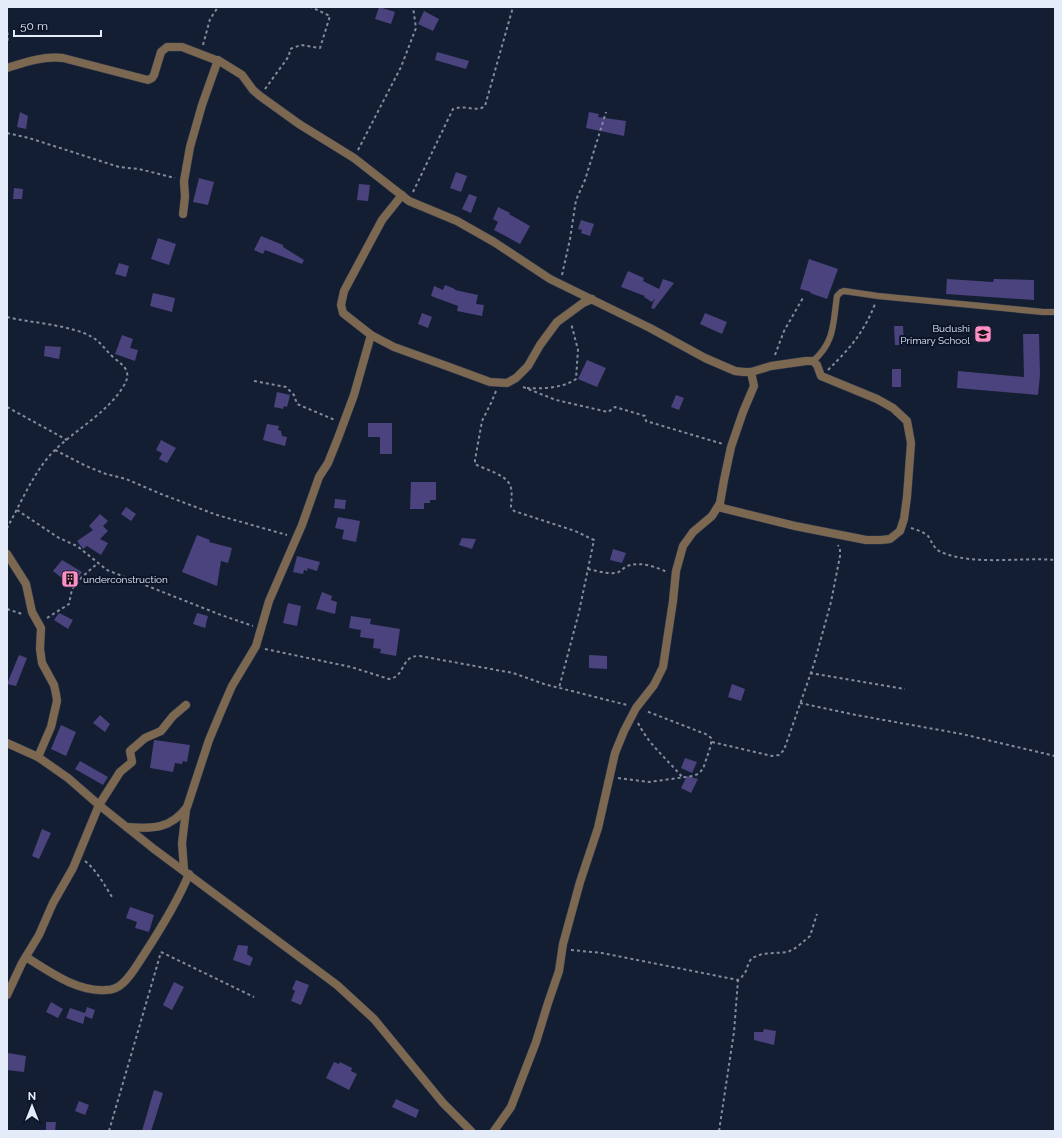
<svg xmlns="http://www.w3.org/2000/svg" width="1062" height="1138" font-family="Raleway,sans-serif">
	<rect width="100%" height="100%" fill="#141e33"/>
	<g fill="#4a437d">
		<polygon points="379,7 395,12 391,24 375,19"/>
		<polygon points="424,11 439,19 433,31 418,24"/>
		<polygon points="437,52 469,61 466,69 435,60"/>
		<polygon points="20,112 28,116 26,129 17,127"/>
		<polygon points="589,112 599,114 598,117 626,121 624,136 586,128"/>
		<polygon points="456,172 467,176 461,192 450,188"/>
		<polygon points="199,178 214,182 208,205 193,202"/>
		<polygon points="359,184 370,185 368,201 357,200"/>
		<polygon points="14,188 23,189 22,199 13,199"/>
		<polygon points="469,194 477,197 471,213 462,209"/>
		<polygon points="498,207 510,213 509,214 530,226 520,244 494,230 498,222 493,219"/>
		<polygon points="581,220 594,224 590,236 581,233 582,230 578,229"/>
		<polygon points="261,236 283,245 283,247 304,260 302,264 265,250 263,254 254,250"/>
		<polygon points="158,238 176,244 169,265 151,259"/>
		<polygon points="809,259 838,269 827,299 810,293 811,292 800,289"/>
		<polygon points="119,263 129,266 126,277 115,274"/>
		<polygon points="628,271 644,278 643,281 659,289 663,279 674,283 654,309 651,308 655,298 652,302 644,297 645,296 621,287"/>
		<polygon points="947,279 993,282 994,279 1034,280 1034,300 946,294"/>
		<polygon points="445,285 455,289 455,290 478,295 476,304 484,305 482,316 457,311 458,306 431,296 434,286 443,290"/>
		<polygon points="153,293 175,298 172,312 150,306"/>
		<polygon points="422,313 432,317 428,328 418,324"/>
		<polygon points="705,313 727,322 722,334 700,324"/>
		<polygon points="894,326 903,326 904,345 895,345"/>
		<polygon points="1023,334 1039,334 1040,375 1038,395 957,388 958,371 1024,377"/>
		<polygon points="122,335 133,339 130,348 138,350 135,361 115,354"/>
		<polygon points="45,346 61,347 59,359 44,356"/>
		<polygon points="587,360 606,368 597,387 578,379"/>
		<rect x="892" y="369" width="9" height="18"/>
		<polygon points="277,392 290,395 287,407 284,406 283,409 274,407"/>
		<polygon points="676,395 684,398 679,410 671,407"/>
		<polygon points="368,423 392,423 392,454 380,454 380,437 368,437"/>
		<polygon points="267,424 279,426 278,430 281,431 282,436 287,437 285,446 263,440"/>
		<polygon points="161,440 176,448 167,463 159,459 162,453 156,450"/>
		<polygon points="411,482 436,482 436,500 430,500 430,503 424,503 424,509 410,509"/>
		<polygon points="335,499 346,500 345,509 334,508"/>
		<polygon points="126,507 136,514 131,521 121,514"/>
		<polygon points="100,514 108,521 103,526 108,531 100,539 108,543 101,555 87,546 83,549 77,541 93,530 89,526"/>
		<polygon points="338,517 360,521 356,542 342,539 344,530 335,528"/>
		<polygon points="197,535 210,540 209,542 232,548 228,563 221,561 217,586 182,572"/>
		<polygon points="462,538 476,539 472,549 459,545"/>
		<polygon points="613,549 626,553 622,563 610,560"/>
		<polygon points="297,556 320,562 317,571 307,568 308,571 304,570 303,574 293,572"/>
		<polygon points="62,560 82,572 72,586 53,571"/>
		<polygon points="322,592 332,596 331,600 337,602 335,614 316,609"/>
		<polygon points="288,603 301,606 297,626 283,623"/>
		<polygon points="59,613 73,620 68,629 54,620"/>
		<polygon points="197,613 208,616 205,628 193,624"/>
		<polygon points="351,616 371,619 370,624 400,629 396,656 380,653 381,649 373,648 374,639 360,637 361,630 349,628"/>
		<polygon points="19,655 27,658 16,686 7,684"/>
		<polygon points="589,655 607,656 607,669 589,668"/>
		<polygon points="732,684 745,689 741,701 728,697"/>
		<polygon points="100,715 110,724 105,732 93,723"/>
		<polygon points="61,725 76,732 66,756 51,749"/>
		<polygon points="154,740 190,745 187,762 183,761 182,764 175,763 173,772 150,768"/>
		<polygon points="685,758 697,762 692,773 681,768"/>
		<polygon points="80,761 108,777 103,785 75,769"/>
		<polygon points="687,776 698,779 691,793 681,788"/>
		<polygon points="42,829 51,833 39,859 32,856"/>
		<polygon points="130,907 154,915 149,932 135,928 137,922 126,918"/>
		<polygon points="238,945 248,946 247,954 253,958 250,966 233,960"/>
		<polygon points="296,980 309,985 301,1005 291,1001 295,991 292,989"/>
		<polygon points="174,982 184,987 172,1010 163,1005"/>
		<polygon points="51,1002 63,1009 58,1018 46,1012"/>
		<polygon points="87,1007 95,1010 92,1019 85,1016 83,1024 66,1018 70,1008 85,1013"/>
		<polygon points="764,1029 776,1031 774,1045 754,1040 754,1032 763,1032"/>
		<polygon points="8,1053 26,1056 24,1072 7,1070"/>
		<polygon points="334,1062 339,1064 340,1062 352,1068 351,1071 357,1074 349,1090 326,1078"/>
		<polygon points="154,1090 163,1093 155,1119 151,1131 142,1131"/>
		<polygon points="396,1099 419,1110 416,1118 392,1107"/>
		<polygon points="79,1101 89,1105 85,1115 75,1111"/>
		<polygon points="46,1122 56,1122 55,1131 46,1131"/>
	</g>
	<g fill="none" stroke-linecap="round" stroke-linejoin="round">
		<defs>
			<path id="lane" d="M813,361C835,342 833,323 837,296L841,292L844,291L878,296L1043,312H1055"/>
			<g id="street">
				<path d="M7,68C26,62 43,56 63,58L148,80L152,78L154,75L161,52L167,47H182L221,62L242,75L253,90L260,96L299,124L354,158L409,201L457,221L494,242L550,279L650,328L705,358L735,371L744,372H751L771,366L806,361H813L817,365L821,376L877,399L893,408L907,421L911,443L907,497L904,519L900,531L890,539L881,540H866L795,526L718,507"/>
				<polyline points="402,195 382,220 344,291 341,305 343,313 371,335 394,347 452,368 490,382 507,383 516,378 528,366 540,345 557,322 583,303 592,299"/>
				<polyline points="183,214 185,197 184,181 190,147 202,105 218,60"/>
				<polyline points="7,554 26,584 32,612 41,628 40,649 42,663 54,685 56,694 57,701 51,727 38,757"/>
				<polyline points="7,743 38,757 68,778 99,805 154,849 337,985 374,1019 443,1103 471,1131"/>
				<path d="M127,827C152,829 171,829 187,807L209,740L222,709L232,686L256,646L269,601L302,525L319,477L328,463L338,438L354,395L371,335"/>
				<polyline points="184,870 182,843 186,810"/>
				<path d="M26,957C50,972 77,992 106,990C112,990 119,987 123,983C131,976 137,965 143,956C160,930 177,903 189,874"/>
				<polyline points="7,995 22,963 39,935 53,903 73,868 99,805 120,772 132,762 130,751 145,738 161,731 173,716 186,705"/>
				<polyline points="494,1131 511,1107 536,1042 548,1003 559,971 563,944 580,882 598,828 615,753 624,731 636,708 654,685 663,667 673,601 676,571 683,546 693,532 712,516 720,503 724,480 731,447 743,412 754,386 751,372"/>
			</g>
		</defs>
		<use href="#lane" stroke="#313b4f" stroke-width="7"/>
		<use href="#street" stroke="#313b4f" stroke-width="9"/>
		<g stroke="#838c9d" stroke-width="2" stroke-dasharray="3 3" stroke-linecap="butt">
			<polyline points="7,32 8,35 7,44"/>
			<polyline points="203,45 210,19 218,7"/>
			<polyline points="265,89 289,56 290,49 301,45 320,48 330,16 311,7"/>
			<polyline points="7,133 29,138 119,167 139,169 175,178"/>
			<polyline points="358,150 401,67 416,28 413,7"/>
			<path d="M413,192L453,109C466,104 476,113 485,106L513,7"/>
			<polyline points="562,275 570,239 576,200 585,180 606,112"/>
			<path d="M7,317C31,323 72,325 92,337C101,342 106,351 114,358C126,367 132,373 123,387C107,413 75,430 54,451C34,471 21,503 7,528"/>
			<polyline points="775,355 784,331 804,296"/>
			<path d="M828,370C850,348 863,334 875,304"/>
			<polyline points="254,381 286,387 294,395 297,404 335,420"/>
			<polyline points="523,387 556,400 608,412 615,407 645,416 646,421 723,444"/>
			<path d="M527,388C542,389 564,388 576,379L578,350L571,323"/>
			<path d="M496,391L491,403L482,421L475,460V464C486,470 505,474 510,485C513,492 511,501 511,507L514,511L575,531L594,540L579,612L559,688"/>
			<polyline points="7,407 67,440"/>
			<polyline points="55,450 86,466 106,474 126,479 161,494 217,515 287,535"/>
			<polyline points="17,510 59,538 77,546 107,570 221,615 253,626"/>
			<path d="M911,528C917,530 924,532 928,536C932,542 934,549 941,552C973,566 1020,557 1055,560"/>
			<path d="M588,569C597,571 607,574 616,573C621,572 623,568 627,566C640,561 656,567 667,572"/>
			<polyline points="7,609 22,614"/>
			<polyline points="47,618 69,604 72,589 82,577 98,563"/>
			<path d="M265,649L351,667L389,679C406,677 400,655 420,656L513,673L544,684L627,705"/>
			<polyline points="810,673 905,689"/>
			<polyline points="800,703 856,715 962,734 1055,756"/>
			<path d="M638,723C649,745 668,760 683,778"/>
			<polyline points="712,742 772,756 779,755 784,750 814,664 831,602 840,556 840,550 838,545"/>
			<polyline points="618,778 649,782 693,776 698,774 703,769 711,745 711,738 708,735 646,711"/>
			<path d="M85,861C97,871 104,884 112,897"/>
			<polyline points="571,950 602,953 738,980 741,978 746,971 749,962 752,958 762,954 788,952 797,947 810,936 817,914"/>
			<polyline points="161,952 254,997"/>
			<polyline points="109,1131 161,952"/>
			<polyline points="719,1131 734,1032 738,980"/>
		</g>
		<use href="#lane" stroke="#7c6851" stroke-width="6"/>
		<use href="#street" stroke="#7c6851" stroke-width="8"/>
	</g>
	<defs>
		<symbol id="school-square" viewBox="-11 -11 22 22"><rect x="-9" y="-9" width="18" height="18" rx="4" fill="#fc8fc3" stroke="#0b1529"/><path d="M0-5L7-2L0 1L-7-2ZM-4 1L0 2.5L4 1V4Q0 6-4 4Z" fill="#111"/></symbol>
		<symbol id="building-square" viewBox="-11 -11 22 22"><rect x="-9" y="-9" width="18" height="18" rx="4" fill="#fc8fc3" stroke="#0b1529"/><path d="M-4-6H4V6H1V3H-1V6H-4ZM-2.5-4.3h1.7v1.8h-1.7ZM.8-4.3h1.7v1.8H.8ZM-2.5-1h1.7V.8h-1.7ZM.8-1h1.7V.8H.8Z" fill="#111"/></symbol>
	</defs>
	<g fill-rule="evenodd">
		<use href="#school-square" x="973" y="324" width="20" height="20"/>
		<use href="#building-square" x="60" y="569" width="20" height="20"/>
	</g>
	<g text-anchor="middle" stroke-width="4" stroke-linejoin="round" paint-order="stroke">
		<g font-size="10" fill="#e4ecfa" stroke="#0b1529" text-anchor="end">
			<text x="970" y="332">Budushi<tspan x="970" dy="12">Primary School</tspan></text>
			<text x="83" y="583" text-anchor="start">underconstruction</text>
		</g>
	</g>
	<rect width="1062" height="1138" fill="none" stroke="#e4ecfa" stroke-width="16"/>
	<g transform="translate(32 1106)" stroke="#0b1529" stroke-width="3" paint-order="stroke">
	<path d="M0-3L7 15L0 10L-7 15Z" fill="#e4ecfa"/>
	<text y="-6" font-size="11" font-weight="bold" text-anchor="middle" fill="#e4ecfa">N</text>
	</g>
	<path d="M14 30v6h87v-6" fill="none" stroke="#e4ecfa" stroke-width="2"/>
	<text x="20" y="30" font-size="12" fill="#e4ecfa" stroke="#0b1529" stroke-width="3" paint-order="stroke">50 m</text>
</svg>
